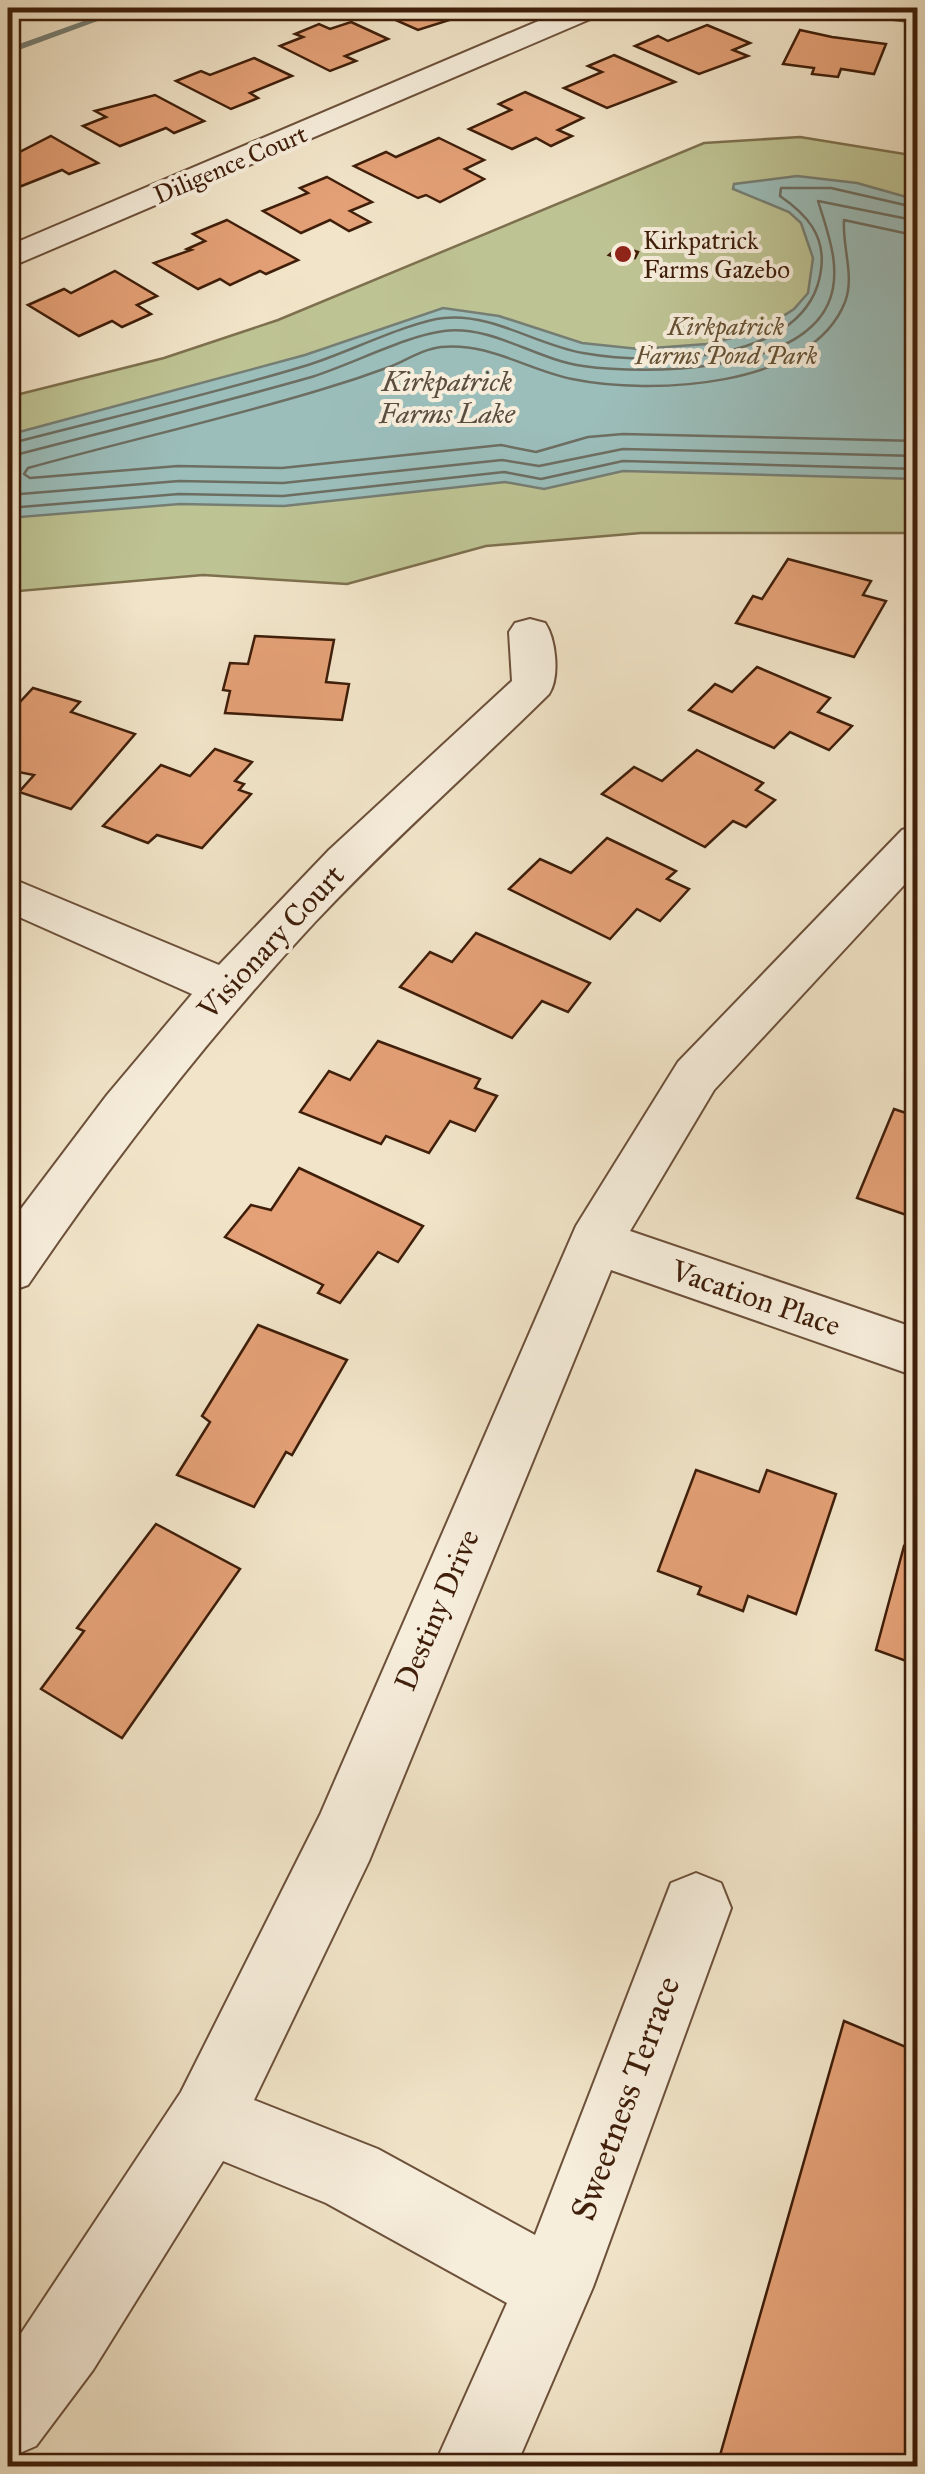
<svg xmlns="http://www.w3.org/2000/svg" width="925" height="2474" font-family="'IM FELL Great Primer',serif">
	<rect width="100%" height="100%" fill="#f1e4c8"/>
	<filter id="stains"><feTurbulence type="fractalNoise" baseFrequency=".002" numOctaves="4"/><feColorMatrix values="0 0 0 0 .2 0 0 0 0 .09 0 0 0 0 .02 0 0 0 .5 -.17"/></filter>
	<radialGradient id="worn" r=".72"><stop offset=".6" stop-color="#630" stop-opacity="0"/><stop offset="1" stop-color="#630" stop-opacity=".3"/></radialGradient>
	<polygon fill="#bec393" stroke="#7e704e" stroke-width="2.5" points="800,137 917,156 917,533 641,533 486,546 347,584 203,575 8,592 8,397 164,358 278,320 704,143"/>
	<polygon fill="#9bbebb" stroke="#767e74" stroke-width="2.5" points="797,176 857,183 917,200 917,479 623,471 544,489 505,482 284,506 180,504 8,518 8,435 305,355 443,308 499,316 582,343 639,349 707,344 760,331 794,309 808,293 813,258 801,223 789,212 733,189 734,184"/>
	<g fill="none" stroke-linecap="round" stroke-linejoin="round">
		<g stroke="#6d6e62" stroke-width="2.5">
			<path d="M918,236L844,220C842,247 855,276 845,302C811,389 649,395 572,379C528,370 488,342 441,347C424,349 408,359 392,366C368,375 344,383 320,390C224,419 125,441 28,468L24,474L30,478L178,466L282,468L501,445L536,452L588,437L623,434L918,441"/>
			<path d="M8,444C108,418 209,395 308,365C344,354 411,321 444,318C492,313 537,345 583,353C656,366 809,364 821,270C826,235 806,214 780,196L781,188H831L918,208"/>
			<path d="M8,457C108,431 209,406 308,378C349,366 404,336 444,331C492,325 537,360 583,366C645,375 797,373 828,304C843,271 828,233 818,201L918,221"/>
			<polyline points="8,495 179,481 283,483 502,460 539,466 623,449 918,456"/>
			<polyline points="8,508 179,494 283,496 504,472 541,479 623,461 918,469"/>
		</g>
		<polygon fill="#767e74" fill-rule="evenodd" points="120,8 133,8 8,54 8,48"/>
	</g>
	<g fill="#e4a076" stroke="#3f1e0a" stroke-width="2.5">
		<polygon points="397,8 487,8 418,30 382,14"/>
		<polygon points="351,22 388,39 345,56 356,61 330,71 280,46 303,37 295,34 319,24 330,29"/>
		<polygon points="707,25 750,43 733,50 748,56 699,74 635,46 658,36 668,41"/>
		<polygon points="800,30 832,37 886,44 874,74 841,69 838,77 812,74 814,68 783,64"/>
		<polygon points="614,55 675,82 607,108 564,88 602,72 588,66"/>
		<polygon points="254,58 292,76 250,93 258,98 231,109 176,81 201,71 210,75"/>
		<polygon points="525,92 583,118 558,130 572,136 551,146 536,138 512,149 469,129 511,110 499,104"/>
		<polygon points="155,95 204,121 174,133 166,128 120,146 83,126 106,117 95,111"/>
		<polygon points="51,136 98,163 69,174 62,170 14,189 8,185 8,158"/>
		<polygon points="439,138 484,160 465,169 484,179 440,202 426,195 418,198 354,166 386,152 396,157"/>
		<polygon points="327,177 372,202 350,211 370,222 349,231 330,220 301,233 263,211 308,193 300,188"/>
		<polygon points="227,220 298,260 266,274 260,271 230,285 220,279 198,289 154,263 191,250 187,249 205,241 193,234"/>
		<polygon points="620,246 638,252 635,258 626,261 609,255"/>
		<polygon points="115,271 157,296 137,305 151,314 122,327 112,321 79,336 28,305 64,289 71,293"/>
		<polygon points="788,559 871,581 863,595 886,601 854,657 736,623 753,596 762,599"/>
		<polygon points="255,636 334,640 326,682 349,684 342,720 225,713 230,691 223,690 230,663 248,664"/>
		<polygon points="757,667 830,698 818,712 852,726 829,750 790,732 774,748 689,710 715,684 732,692"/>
		<polygon points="33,688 80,702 71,712 135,734 71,809 19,792 34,775 8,770 8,715"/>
		<polygon points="215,749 252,762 235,781 244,784 239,790 251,794 202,848 157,835 148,843 103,826 161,765 190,776"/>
		<polygon points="697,750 763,783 756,790 775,800 746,827 733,821 705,847 602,794 634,767 662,781"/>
		<polygon points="607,838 676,871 667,879 689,889 660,921 637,909 610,939 509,889 540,859 571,873"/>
		<polygon points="476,933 590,983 568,1012 542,1001 512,1038 400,987 430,952 452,962"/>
		<polygon points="378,1041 480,1079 475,1088 497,1096 475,1131 450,1121 429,1153 386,1136 381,1144 300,1112 329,1071 350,1080"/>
		<polygon points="894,1109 918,1117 918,1219 857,1198"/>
		<polygon points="299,1168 423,1226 398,1262 378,1252 340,1303 318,1293 323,1285 225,1237 251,1205 271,1210"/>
		<polygon points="258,1325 347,1360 292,1455 286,1452 254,1507 177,1475 210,1422 202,1416"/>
		<polygon points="696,1470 759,1492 767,1470 836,1494 796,1614 748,1596 743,1611 698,1594 701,1587 658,1571"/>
		<polygon points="156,1524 240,1569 122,1738 41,1689 84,1631 77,1628"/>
		<polygon points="904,1546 918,1550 918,1677 909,1675 912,1663 876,1650"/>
		<polygon points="844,2021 918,2052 918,2412 907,2456 918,2460 918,2466 717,2466"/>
	</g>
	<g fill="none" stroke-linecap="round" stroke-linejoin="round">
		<defs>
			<g id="minor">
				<polygon points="569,8 606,8 602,14 8,268 8,246"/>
				<polygon points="861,8 918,8 918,22 875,17"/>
				<path d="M530,619L545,623C556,639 560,677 549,694C472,770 390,842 315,922C210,1035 115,1157 28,1285L8,1292V1226L107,1095L192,994L8,912V877L219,965L329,850L512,681L509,632L515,623Z"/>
				<polygon points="918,825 918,870 714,1090 630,1231 918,1329 918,1377 611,1270 369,1861 254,2100 378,2149 535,2235 671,1883 696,1873 721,1883 731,1908 593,2287 516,2466 434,2466 507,2303 326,2203 223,2161 93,2370 36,2446 8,2458 8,2353 181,2092 320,1815 576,1226 678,1062 902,830"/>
			</g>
		</defs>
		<use href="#minor" stroke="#6c503a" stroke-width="4"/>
		<use href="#minor" fill="#f6eddb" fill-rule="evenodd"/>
	</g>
	<circle fill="#8f2418" stroke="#f6eddb" stroke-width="4" cx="623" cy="254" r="10"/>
	<g text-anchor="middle" stroke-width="8" stroke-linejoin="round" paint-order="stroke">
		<g font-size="25" fill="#3f1e0a" stroke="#f6eddb">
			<text transform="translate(230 164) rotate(-23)" y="9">Diligence Court</text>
		</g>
		<g font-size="25" fill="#3f1e0a" stroke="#f6eddb" text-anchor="start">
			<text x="643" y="249">Kirkpatrick<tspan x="643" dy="29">Farms Gazebo</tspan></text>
		</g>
		<g font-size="25" font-style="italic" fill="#655033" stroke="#f6eddb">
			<text x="726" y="335">Kirkpatrick<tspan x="726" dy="29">Farms Pond Park</tspan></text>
		</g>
		<g font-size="28" font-style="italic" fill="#5b4e3f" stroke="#f6eddb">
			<text x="447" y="391">Kirkpatrick<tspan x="447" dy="32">Farms Lake</tspan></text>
		</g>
		<g font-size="30" fill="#3f1e0a" stroke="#f6eddb">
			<text transform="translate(271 942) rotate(-47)" y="10">Visionary Court</text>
			<text transform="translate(756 1298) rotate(19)" y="10">Vacation Place</text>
			<text transform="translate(437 1610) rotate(-67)" y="10">Destiny Drive</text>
		</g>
		<g font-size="35" fill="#3f1e0a" stroke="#f6eddb">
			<text transform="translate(625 2098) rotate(-70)" y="12">Sweetness Terrace</text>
		</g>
	</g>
	<rect width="925" height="2474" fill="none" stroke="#f1e4c8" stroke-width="40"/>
	<rect x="10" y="10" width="905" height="2454" fill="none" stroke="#3f1e0a" stroke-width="5"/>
	<rect x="20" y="20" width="885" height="2434" fill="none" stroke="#3f1e0a" stroke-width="2.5"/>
	<rect width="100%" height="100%" filter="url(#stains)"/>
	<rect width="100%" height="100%" fill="url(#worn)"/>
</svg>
